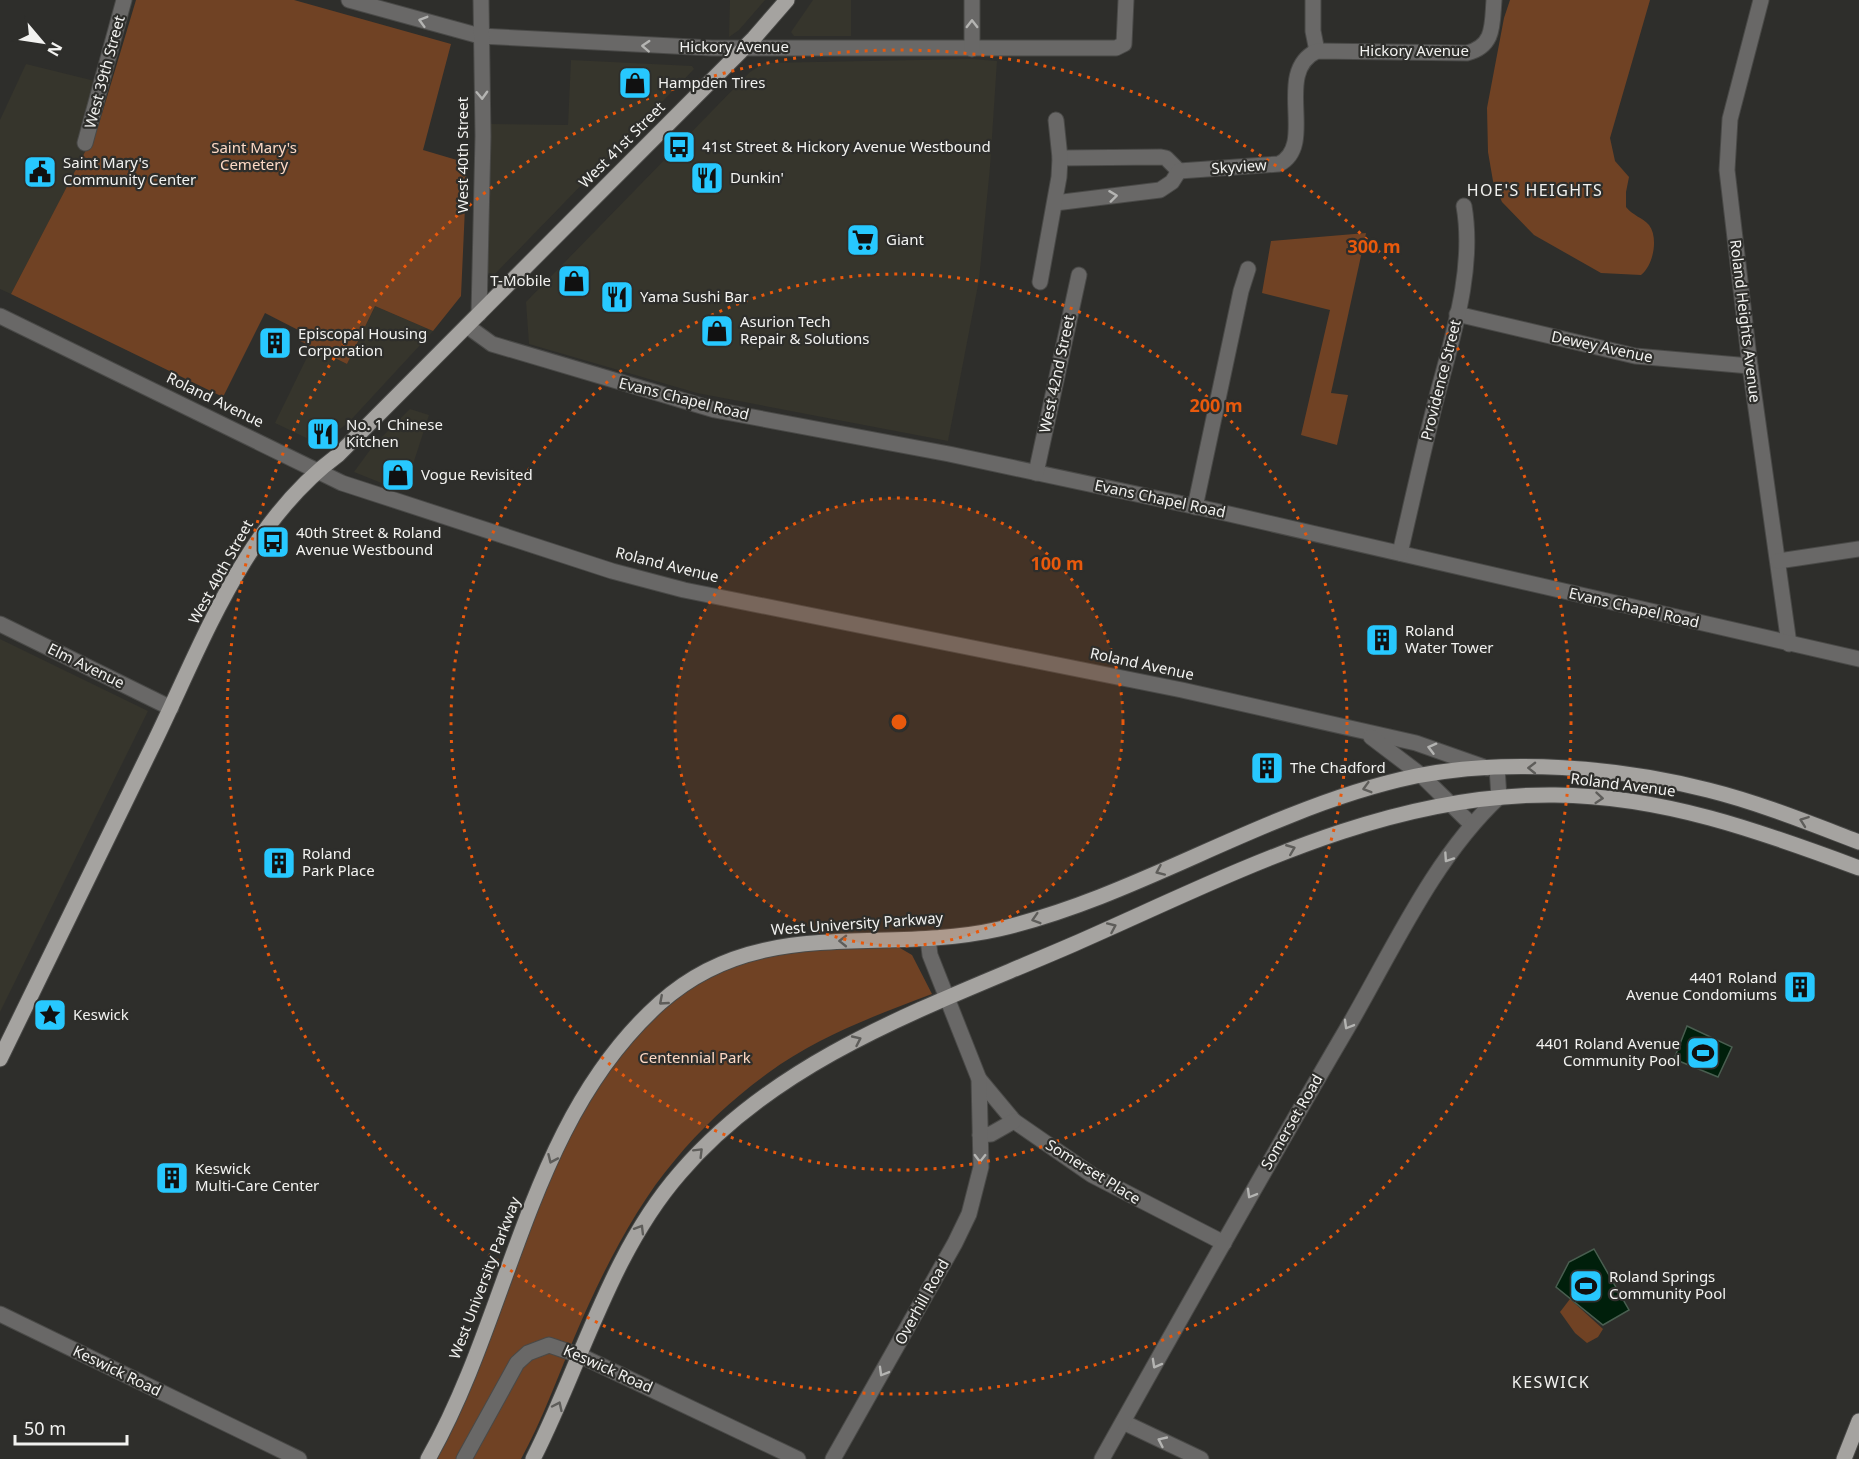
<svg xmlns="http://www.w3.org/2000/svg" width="1859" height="1459" font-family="'Noto Sans',sans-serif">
	<rect width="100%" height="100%" fill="#2e2e2b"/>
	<g fill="#36352c">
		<polygon points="730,0 765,0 739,30 729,37"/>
		<polygon points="813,0 851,0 851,36 794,36 791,32"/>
		<polygon points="972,59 997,61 990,167 979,280 948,441 697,393 529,344 526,302 750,72 764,63"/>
		<polygon points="571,60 692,66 694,69 495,274 487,273 489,124 568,125"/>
		<polygon points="26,64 95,81 88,147 11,294 0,289 0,120"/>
		<polygon points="375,306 433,331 348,423 319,444 275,423 312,347 347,364"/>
		<polygon points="410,409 429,415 404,492 354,472 373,446"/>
		<polygon points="0,639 148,711 0,1012"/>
	</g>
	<g fill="#704224">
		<polygon points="136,0 294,0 451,44 423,150 467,163 461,296 433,331 375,306 347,364 298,340 302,332 265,313 223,397 11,294 98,127"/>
		<path d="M1510,0H1650L1610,138L1615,161L1629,177L1626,192V207C1632,215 1643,218 1649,225C1659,238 1653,266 1641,275L1601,273L1534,235L1502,202L1493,181L1488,152L1487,108L1504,18Z"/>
		<polygon points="1366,233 1331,393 1348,395 1337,445 1301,435 1330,310 1262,293 1271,241"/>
		<path d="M827,947L900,948L912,955L932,994C876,1015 817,1037 768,1073C735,1097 701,1128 675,1160C633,1209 599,1279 574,1338C557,1379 542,1420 521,1459H436C518,1311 537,1108 676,998C686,990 697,979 708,973C745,956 787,951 827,947Z"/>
		<polygon points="1570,1299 1603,1329 1598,1337 1587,1343 1575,1333 1560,1312"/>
	</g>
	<g fill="#001f0b" stroke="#495e50" stroke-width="1.5">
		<polygon points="1687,1026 1732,1047 1718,1077 1674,1059"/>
		<polygon points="1594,1249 1629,1310 1603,1325 1556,1287 1569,1262"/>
	</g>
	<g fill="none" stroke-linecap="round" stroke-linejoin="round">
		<defs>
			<g id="minor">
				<polyline points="349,0 480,36 712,48 1116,48 1124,44 1126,0"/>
				<polyline points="1313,0 1313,31 1317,51"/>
				<polyline points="1761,0 1730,119 1727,170 1750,366 1789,644"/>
				<polyline points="972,49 972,0"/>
				<polyline points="85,143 124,0"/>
				<polyline points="1060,158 1161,157 1166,158 1179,171"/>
				<path d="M1179,171L1279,164C1318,145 1272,72 1317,51L1467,53C1495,46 1492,24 1494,0"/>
				<polyline points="1055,203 1160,190 1172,182 1179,171"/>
				<polyline points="1040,282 1059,177 1060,158 1056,120"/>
				<polyline points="479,314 483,136 481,0"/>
				<polyline points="1457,314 1635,356 1750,366"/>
				<polyline points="0,316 342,483 612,571 684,590 1182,690 1416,743 1487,768"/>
				<polyline points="467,326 492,344 715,410 949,454 1216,511 1859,659"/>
				<polyline points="1036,473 1079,275"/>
				<polyline points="1195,507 1241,291 1248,269"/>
				<path d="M1400,553C1412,502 1423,451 1436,400C1452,338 1475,270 1464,206"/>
				<polyline points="1778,561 1859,549"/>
				<polyline points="0,624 171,708"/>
				<polyline points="1371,737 1421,775 1471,824"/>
				<polyline points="979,1079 1014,1121 1092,1175 1224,1243"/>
				<polyline points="980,1135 991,1134 1014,1121"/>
				<polyline points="0,1314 299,1459"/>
				<polyline points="1123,1422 1201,1459"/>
				<polyline points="464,1459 517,1363 528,1353 549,1345 581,1356 798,1459"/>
				<polyline points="833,1459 955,1243 969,1214 981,1167 979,1079 930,955 928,939"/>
				<path d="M1102,1459C1184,1312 1267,1165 1352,1020C1395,945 1435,857 1499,797L1497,768"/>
			</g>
			<g id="major">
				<path d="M0,1059C50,956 100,854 150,751C201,648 242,526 338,455L754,38L787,0"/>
				<path d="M428,1459C512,1311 528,1121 660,1003C760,913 880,956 999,929C1101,905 1193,854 1289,816C1331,799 1373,785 1416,776C1508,758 1618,767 1708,790C1760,803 1809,823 1859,842"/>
				<path d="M533,1459C581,1365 610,1253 680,1173C781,1055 936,1004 1074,944C1227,877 1383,793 1555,795C1662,796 1760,831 1859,868"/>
				<polyline points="1844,1459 1859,1421"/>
			</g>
		</defs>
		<use href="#minor" stroke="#494947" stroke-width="17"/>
		<use href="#major" stroke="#494947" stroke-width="17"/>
		<use href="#minor" stroke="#696867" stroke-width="15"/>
		<use href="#major" stroke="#a5a3a0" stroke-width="15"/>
	</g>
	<defs><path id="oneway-chevron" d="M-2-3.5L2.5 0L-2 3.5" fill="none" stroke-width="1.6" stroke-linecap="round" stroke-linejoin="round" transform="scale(1.5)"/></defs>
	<g stroke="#b4b4b2">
		<use href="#oneway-chevron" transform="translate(423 21) rotate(-164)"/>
		<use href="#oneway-chevron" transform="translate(972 24) rotate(-90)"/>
		<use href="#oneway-chevron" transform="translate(646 46) rotate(-177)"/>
		<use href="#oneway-chevron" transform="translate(482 95) rotate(88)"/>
		<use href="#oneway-chevron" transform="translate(1113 196) rotate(-7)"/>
		<use href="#oneway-chevron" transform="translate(1432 748) rotate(-165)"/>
		<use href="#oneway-chevron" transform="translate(1448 858) rotate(124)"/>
		<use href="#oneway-chevron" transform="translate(1348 1025) rotate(120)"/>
		<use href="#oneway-chevron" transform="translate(980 1158) rotate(91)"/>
		<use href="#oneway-chevron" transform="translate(1251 1194) rotate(120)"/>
		<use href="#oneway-chevron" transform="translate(1156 1364) rotate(119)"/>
		<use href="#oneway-chevron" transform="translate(883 1372) rotate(120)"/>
		<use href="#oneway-chevron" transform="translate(1162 1441) rotate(-155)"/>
	</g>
	<g stroke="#5e5d5a">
		<use href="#oneway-chevron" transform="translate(1532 768) rotate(-179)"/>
		<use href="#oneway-chevron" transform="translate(1367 788) rotate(164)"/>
		<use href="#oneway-chevron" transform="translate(1599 798) rotate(5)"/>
		<use href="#oneway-chevron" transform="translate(1804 821) rotate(-160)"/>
		<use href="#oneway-chevron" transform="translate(1291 849) rotate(-22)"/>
		<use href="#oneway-chevron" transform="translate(1160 871) rotate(156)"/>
		<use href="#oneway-chevron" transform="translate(1036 919) rotate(163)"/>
		<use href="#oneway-chevron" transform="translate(1112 927) rotate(-24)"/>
		<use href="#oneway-chevron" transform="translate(843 941) rotate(-179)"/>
		<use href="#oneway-chevron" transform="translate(663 1001) rotate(139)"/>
		<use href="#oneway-chevron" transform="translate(857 1040) rotate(-25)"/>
		<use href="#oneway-chevron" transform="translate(699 1152) rotate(-45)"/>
		<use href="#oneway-chevron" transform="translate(552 1159) rotate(114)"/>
		<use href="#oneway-chevron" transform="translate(640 1229) rotate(-59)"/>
		<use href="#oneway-chevron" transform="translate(558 1406) rotate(-65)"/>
	</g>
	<circle cx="899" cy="722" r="224" fill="#e8590c" fill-opacity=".12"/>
	<g fill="none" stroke="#e8590c" stroke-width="3" stroke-dasharray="3 6">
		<circle cx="899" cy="722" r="224"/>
		<circle cx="899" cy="722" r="448"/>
		<circle cx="899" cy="722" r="672"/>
	</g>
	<defs>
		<symbol id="shop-square" viewBox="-11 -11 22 22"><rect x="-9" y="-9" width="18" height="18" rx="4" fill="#27c8ff" stroke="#2e2e2b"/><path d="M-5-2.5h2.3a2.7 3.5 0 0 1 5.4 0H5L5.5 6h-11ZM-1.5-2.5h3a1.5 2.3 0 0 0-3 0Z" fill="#111"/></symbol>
		<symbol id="bus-square" viewBox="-11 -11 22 22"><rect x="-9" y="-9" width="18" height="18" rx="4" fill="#27c8ff" stroke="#2e2e2b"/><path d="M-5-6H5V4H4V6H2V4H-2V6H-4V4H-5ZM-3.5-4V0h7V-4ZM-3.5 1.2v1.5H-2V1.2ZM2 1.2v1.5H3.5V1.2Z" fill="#111"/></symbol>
		<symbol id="civic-square" viewBox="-11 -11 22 22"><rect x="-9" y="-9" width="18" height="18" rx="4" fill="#27c8ff" stroke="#2e2e2b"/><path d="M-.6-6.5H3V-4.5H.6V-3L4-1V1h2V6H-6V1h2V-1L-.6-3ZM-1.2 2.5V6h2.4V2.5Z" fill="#111"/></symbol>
		<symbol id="restaurant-square" viewBox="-11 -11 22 22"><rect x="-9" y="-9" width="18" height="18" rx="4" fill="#27c8ff" stroke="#2e2e2b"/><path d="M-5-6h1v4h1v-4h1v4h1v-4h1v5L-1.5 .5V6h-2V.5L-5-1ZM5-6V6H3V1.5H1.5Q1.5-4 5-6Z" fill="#111"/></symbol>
		<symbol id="supermarket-square" viewBox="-11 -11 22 22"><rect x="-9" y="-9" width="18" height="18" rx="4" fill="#27c8ff" stroke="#2e2e2b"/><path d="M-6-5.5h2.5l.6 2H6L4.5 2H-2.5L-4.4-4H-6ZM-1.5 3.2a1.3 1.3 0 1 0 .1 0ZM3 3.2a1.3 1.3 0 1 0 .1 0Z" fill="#111"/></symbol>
		<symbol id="building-square" viewBox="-11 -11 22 22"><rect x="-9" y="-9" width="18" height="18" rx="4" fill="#27c8ff" stroke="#2e2e2b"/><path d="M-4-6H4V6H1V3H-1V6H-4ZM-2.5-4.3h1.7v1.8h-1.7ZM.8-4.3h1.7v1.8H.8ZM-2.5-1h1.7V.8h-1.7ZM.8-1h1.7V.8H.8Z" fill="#111"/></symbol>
		<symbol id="sight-square" viewBox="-11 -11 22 22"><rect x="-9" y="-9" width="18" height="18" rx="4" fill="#27c8ff" stroke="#2e2e2b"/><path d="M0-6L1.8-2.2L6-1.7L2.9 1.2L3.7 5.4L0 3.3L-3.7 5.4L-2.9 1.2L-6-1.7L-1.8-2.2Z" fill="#111"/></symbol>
		<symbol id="stadium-square" viewBox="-11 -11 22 22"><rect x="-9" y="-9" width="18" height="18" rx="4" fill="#27c8ff" stroke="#2e2e2b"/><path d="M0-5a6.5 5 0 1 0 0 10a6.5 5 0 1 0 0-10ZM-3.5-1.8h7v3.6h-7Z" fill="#111"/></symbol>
	</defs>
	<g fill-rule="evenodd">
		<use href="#shop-square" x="616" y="64" width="38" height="38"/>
		<use href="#bus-square" x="660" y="128" width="38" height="38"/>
		<use href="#civic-square" x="21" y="153" width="38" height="38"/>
		<use href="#restaurant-square" x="688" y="159" width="38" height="38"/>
		<use href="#supermarket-square" x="844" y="221" width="38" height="38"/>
		<use href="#shop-square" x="555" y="262" width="38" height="38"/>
		<use href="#restaurant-square" x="598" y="278" width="38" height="38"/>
		<use href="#shop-square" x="698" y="312" width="38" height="38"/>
		<use href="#building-square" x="256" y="324" width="38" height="38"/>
		<use href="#restaurant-square" x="304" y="415" width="38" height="38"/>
		<use href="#shop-square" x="379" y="456" width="38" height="38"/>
		<use href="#bus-square" x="254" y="523" width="38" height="38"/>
		<use href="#building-square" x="1363" y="621" width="38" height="38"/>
		<use href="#building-square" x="1248" y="749" width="38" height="38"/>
		<use href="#building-square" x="260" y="844" width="38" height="38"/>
		<use href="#building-square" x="1781" y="968" width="38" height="38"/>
		<use href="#sight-square" x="31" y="996" width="38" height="38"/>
		<use href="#stadium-square" x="1684" y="1034" width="38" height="38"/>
		<use href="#building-square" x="153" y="1159" width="38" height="38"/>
		<use href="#stadium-square" x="1567" y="1267" width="38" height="38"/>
	</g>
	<g text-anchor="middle" stroke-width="4.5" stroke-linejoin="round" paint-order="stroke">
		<g font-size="15" fill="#f2f2f0" stroke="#2e2e2b">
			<text x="734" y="52">Hickory Avenue</text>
			<text x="1414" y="56">Hickory Avenue</text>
			<text transform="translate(105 72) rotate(-75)" y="5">West 39th Street</text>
			<text transform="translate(622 145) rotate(-45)" y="5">West 41st Street</text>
			<text transform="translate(463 155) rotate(-90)" y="5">West 40th Street</text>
			<text transform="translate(1239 167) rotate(-4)" y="5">Skyview</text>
			<text transform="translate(1745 321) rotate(83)" y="5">Roland Heights Avenue</text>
			<text transform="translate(1602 347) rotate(12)" y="5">Dewey Avenue</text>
			<text transform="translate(1057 374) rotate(-78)" y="5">West 42nd Street</text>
			<text transform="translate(1441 380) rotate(-76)" y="5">Providence Street</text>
			<text transform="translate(684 399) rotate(14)" y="5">Evans Chapel Road</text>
			<text transform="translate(215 400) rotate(26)" y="5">Roland Avenue</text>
			<text transform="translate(1160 499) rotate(12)" y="5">Evans Chapel Road</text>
			<text transform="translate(667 565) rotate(14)" y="5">Roland Avenue</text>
			<text transform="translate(221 572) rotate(-61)" y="5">West 40th Street</text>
			<text transform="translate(1634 608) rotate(13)" y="5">Evans Chapel Road</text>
			<text transform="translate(1142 664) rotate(12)" y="5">Roland Avenue</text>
			<text transform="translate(86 666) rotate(26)" y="5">Elm Avenue</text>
			<text transform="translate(1623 785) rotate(7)" y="5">Roland Avenue</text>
			<text transform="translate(857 924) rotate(-4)" y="5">West University Parkway</text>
			<text transform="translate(1292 1122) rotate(-60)" y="5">Somerset Road</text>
			<text transform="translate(1093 1172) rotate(32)" y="5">Somerset Place</text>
			<text transform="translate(485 1278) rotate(-69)" y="5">West University Parkway</text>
			<text transform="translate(922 1302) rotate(-61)" y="5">Overhill Road</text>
			<text transform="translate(608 1369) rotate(24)" y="5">Keswick Road</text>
			<text transform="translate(117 1371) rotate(26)" y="5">Keswick Road</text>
		</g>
		<g font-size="15" fill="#f2f2f0" stroke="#2e2e2b" text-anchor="start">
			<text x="658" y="88">Hampden Tires</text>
			<text x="702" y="152">41st Street &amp; Hickory Avenue Westbound</text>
			<text x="63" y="168">Saint Mary's<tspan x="63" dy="17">Community Center</tspan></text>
			<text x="730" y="183">Dunkin'</text>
			<text x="886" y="245">Giant</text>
			<text x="551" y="286" text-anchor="end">T-Mobile</text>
			<text x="640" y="302">Yama Sushi Bar</text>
			<text x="740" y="327">Asurion Tech<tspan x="740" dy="17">Repair &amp; Solutions</tspan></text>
			<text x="298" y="339">Episcopal Housing<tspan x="298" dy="17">Corporation</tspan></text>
			<text x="346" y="430">No. 1 Chinese<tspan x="346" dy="17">Kitchen</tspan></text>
			<text x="421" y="480">Vogue Revisited</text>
			<text x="296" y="538">40th Street &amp; Roland<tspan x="296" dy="17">Avenue Westbound</tspan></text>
			<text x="1405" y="636">Roland<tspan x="1405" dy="17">Water Tower</tspan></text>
			<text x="1290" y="773">The Chadford</text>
			<text x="302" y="859">Roland<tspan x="302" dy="17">Park Place</tspan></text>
			<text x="1777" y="983" text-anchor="end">4401 Roland<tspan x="1777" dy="17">Avenue Condomiums</tspan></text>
			<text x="73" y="1020">Keswick</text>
			<text x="1680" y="1049" text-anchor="end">4401 Roland Avenue<tspan x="1680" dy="17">Community Pool</tspan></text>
			<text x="195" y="1174">Keswick<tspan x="195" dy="17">Multi-Care Center</tspan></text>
			<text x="1609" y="1282">Roland Springs<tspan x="1609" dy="17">Community Pool</tspan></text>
		</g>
		<g font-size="15" fill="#fdd9c5" stroke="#2e2e2b">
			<text x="254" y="153">Saint Mary's<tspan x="254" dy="17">Cemetery</tspan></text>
			<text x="695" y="1063">Centennial Park</text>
		</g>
		<g font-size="16" letter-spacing="1.5" fill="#f2f2f0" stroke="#2e2e2b">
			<text x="1535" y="196">HOE'S HEIGHTS</text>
			<text x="1551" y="1388">KESWICK</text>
		</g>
	</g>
	<circle cx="899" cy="722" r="9" fill="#e8590c" stroke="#2e2e2b" stroke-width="3"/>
	<g font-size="18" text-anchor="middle" font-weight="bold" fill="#e8590c" stroke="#2e2e2b" stroke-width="4.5" stroke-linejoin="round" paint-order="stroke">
		<text x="1374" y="253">300 m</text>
		<text x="1216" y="412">200 m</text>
		<text x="1057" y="570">100 m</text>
	</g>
	<g transform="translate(42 42) rotate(119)" stroke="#2e2e2b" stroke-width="4.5" paint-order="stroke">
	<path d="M0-4.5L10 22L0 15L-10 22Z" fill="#f2f2f0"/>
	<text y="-9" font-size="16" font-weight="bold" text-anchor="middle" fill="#f2f2f0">N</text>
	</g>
	<path d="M15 1435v9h112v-9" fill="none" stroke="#f2f2f0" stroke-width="3"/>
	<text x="24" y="1435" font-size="18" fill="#f2f2f0" stroke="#2e2e2b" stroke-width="4.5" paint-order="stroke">50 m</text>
</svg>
